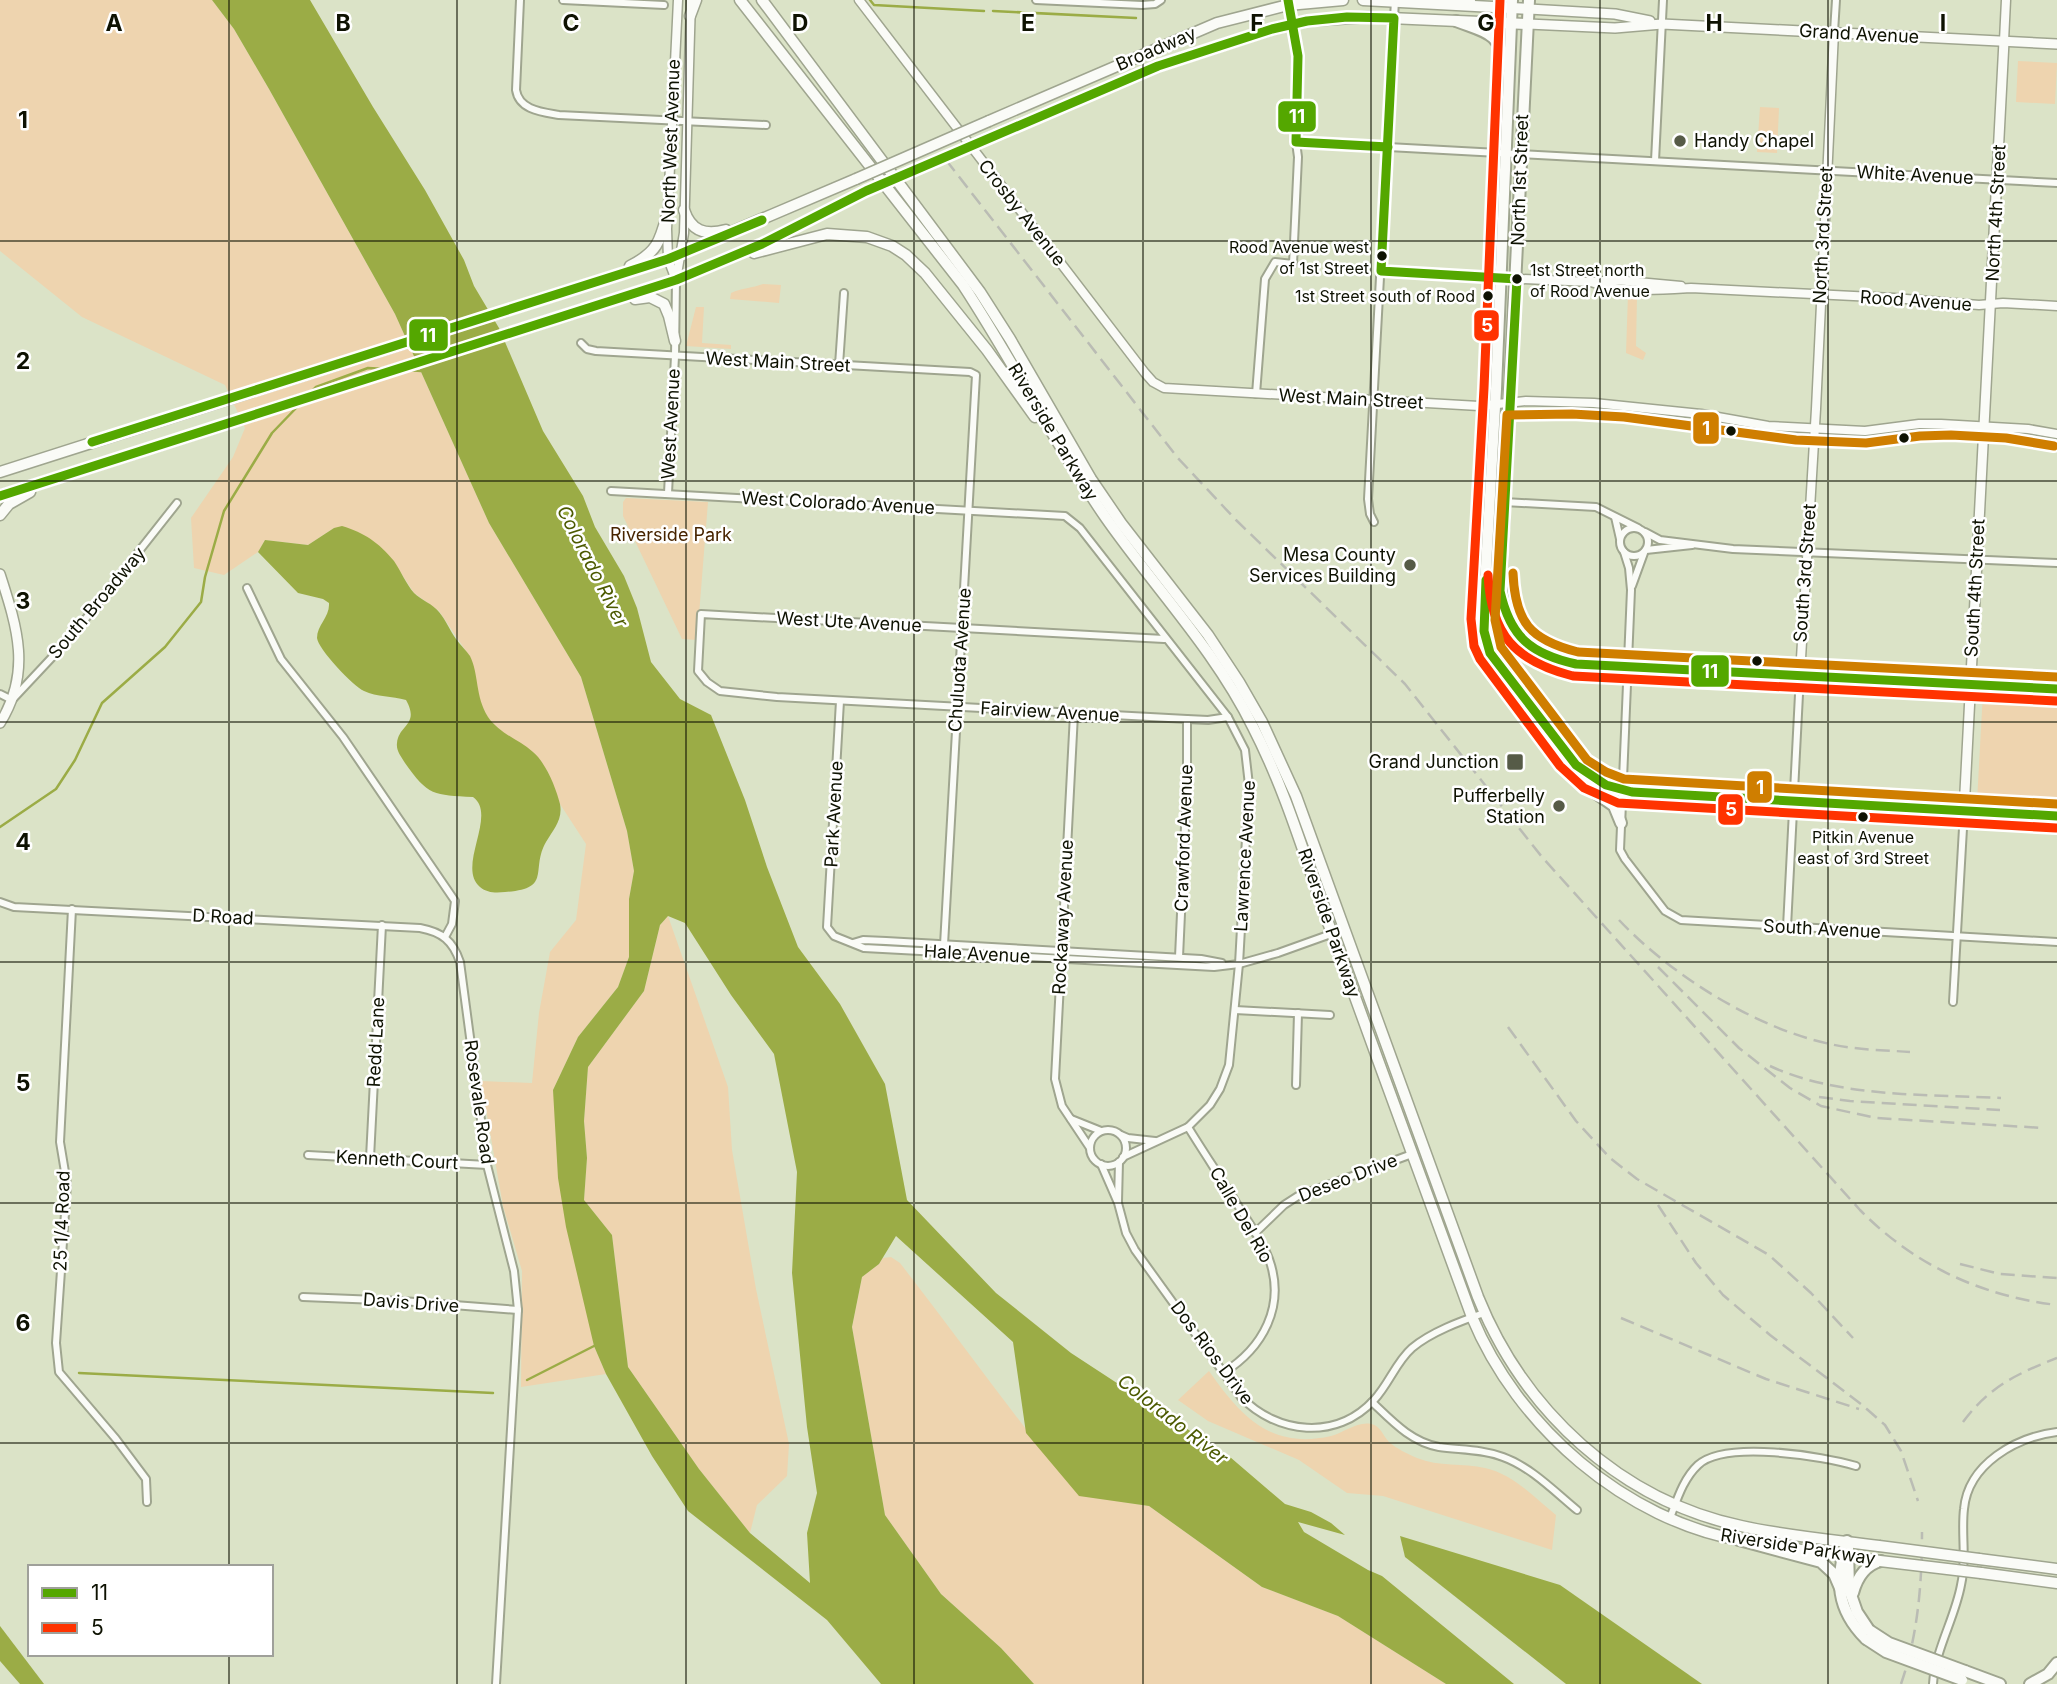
<svg xmlns="http://www.w3.org/2000/svg" width="2057" height="1684" font-family="Inter,sans-serif">
	<rect width="100%" height="100%" fill="#dbe3c7"/>
	<g fill="#eed4af">
		<polygon points="0,0 212,0 234,29 269,89 395,314 489,523 581,677 627,831 634,871 629,899 629,957 618,987 578,1037 553,1090 594,1346 606,1374 521,1387 522,1271 503,1206 481,1081 532,1083 539,1013 550,952 576,920 586,844 560,804 548,772 534,753 498,730 487,716 479,700 470,657 439,611 414,593 393,561 334,528 308,545 265,540 258,552 224,575 194,568 191,518 233,457 245,428 225,385 82,317 0,251"/>
		<polygon points="2018,61 2057,63 2055,104 2016,102"/>
		<polygon points="1760,107 1779,108 1777,153 1757,152"/>
		<path d="M763,284L781,285L779,303L730,299L731,293C742,288 752,288 763,284Z"/>
		<polygon points="1628,294 1637,296 1636,346 1646,353 1643,360 1626,353"/>
		<polygon points="696,307 704,307 702,343 731,345 731,349 686,346"/>
		<polygon points="626,498 708,502 697,640 682,639 623,516 623,502"/>
		<polygon points="1983,692 2057,696 2057,809 1982,805 1977,802"/>
		<polygon points="1679,801 1778,807 1778,812 1678,806"/>
		<polygon points="668,916 728,1087 732,1150 756,1289 789,1444 787,1476 757,1505 750,1533 699,1469 628,1367 612,1235 584,1200 587,1158 584,1121 588,1067 644,991 660,925"/>
		<path d="M891,1257L900,1263C960,1340 1016,1420 1079,1495L1149,1506L1262,1587L1338,1616L1446,1684H1034L1001,1648L941,1594L885,1515L852,1327L862,1277L879,1264L883,1258Z"/>
		<path d="M1209,1371C1240,1415 1270,1450 1331,1436C1343,1433 1358,1421 1371,1424C1381,1426 1383,1436 1389,1442C1397,1449 1408,1454 1417,1458C1439,1467 1463,1463 1485,1468C1513,1474 1535,1498 1556,1515L1552,1550L1383,1496L1347,1493L1299,1460L1208,1421L1178,1400Z"/>
	</g>
	<g fill="#9bac46" fill-rule="evenodd">
		<path d="M212,0H310L373,107L425,190L464,260L474,286L499,328L543,431L583,496L595,527L624,576L637,608L651,662L680,699L711,715L745,800L767,867L798,947L840,1004L885,1084L907,1200L996,1293L1071,1353L1230,1457L1285,1504L1311,1512L1331,1523L1345,1535L1298,1522L1304,1532L1368,1570L1382,1576L1514,1684H1446L1338,1616L1262,1587L1149,1506L1079,1496L1026,1433L1013,1342L896,1236L879,1264L862,1277L852,1327L885,1515L941,1594L1001,1648L1034,1684H881L827,1620L688,1511L652,1456L606,1374L594,1346L566,1227L558,1178L553,1090L578,1037L618,987L629,957V899L634,871L627,831L581,677L489,523L395,314L269,89L234,29ZM668,916L685,923L731,995L774,1054L797,1172L792,1273L807,1427L817,1493L807,1533L810,1583L750,1533L699,1469L628,1367L612,1235L584,1200L587,1158L584,1121L588,1067L644,991L660,925Z"/>
		<path d="M342,526C365,533 378,542 394,561C401,571 406,584 414,593C421,600 433,604 439,612C446,620 450,631 456,639C460,645 466,650 470,656C479,674 475,696 488,717C500,734 518,739 533,752C546,763 556,788 560,804C563,820 553,830 546,842C530,870 553,889 505,892C496,893 487,893 480,887C456,867 498,815 473,797C434,795 428,796 405,763C401,756 396,751 397,743C399,724 420,725 406,700C392,696 377,697 364,691C353,686 318,649 317,638C317,625 330,617 329,603L323,599L298,593L258,552L265,540L308,545L334,528Z"/>
		<polygon points="1400,1536 1560,1585 1702,1684 1566,1684 1405,1557"/>
		<polygon points="0,1626 44,1684 20,1684 0,1661"/>
	</g>
	<g fill="none" stroke-linecap="round" stroke-linejoin="round">
		<g stroke="#9bac46" stroke-width="2.5">
			<polyline points="870,0 874,5 984,11"/>
			<polyline points="993,11 1136,18"/>
			<polyline points="406,370 421,371"/>
			<polyline points="311,392 316,387 368,368 386,369"/>
			<polyline points="0,827 56,789 75,760 102,703 165,647 201,602 205,577 224,511 272,433 299,405"/>
			<polyline points="79,1373 493,1393"/>
			<polyline points="527,1380 594,1346"/>
		</g>
		<defs>
			<g id="minor">
				<path d="M520,0L516,90C519,110 542,112 559,115L766,125"/>
				<polyline points="563,0 664,5"/>
				<polyline points="1036,0 1142,5 1155,4 1161,0"/>
				<polyline points="1834,32 1836,0"/>
				<polyline points="1296,142 2057,183"/>
				<polyline points="1655,161 1663,0"/>
				<polyline points="1381,271 1500,278"/>
				<polyline points="581,343 587,349 596,351 970,372 976,375 944,945"/>
				<polyline points="839,365 844,293"/>
				<polyline points="1256,394 1265,279 1275,262 1293,264 1298,157 1296,142 1298,56 1288,0"/>
				<polyline points="611,491 1065,516 1080,528 1228,717 1245,750 1249,785 1239,964 1229,1065 1220,1089 1210,1105 1188,1127 1123,1157"/>
				<polyline points="668,493 675,356 676,280"/>
				<polyline points="1504,502 1596,507 1638,528"/>
				<polyline points="1615,517 1620,539"/>
				<polyline points="1374,522 1370,514 1368,499 1395,0"/>
				<circle cx="1634" cy="542" r="14"/>
				<polyline points="1645,532 1660,540 1733,549 2057,563"/>
				<polyline points="1646,550 1692,545"/>
				<polyline points="1624,552 1629,568 1631,590 1620,850 1625,859 1665,911 1681,920 2057,942"/>
				<polyline points="1632,586 1644,553"/>
				<polyline points="247,588 281,659 343,737 455,901 452,924 445,937"/>
				<polyline points="1164,639 701,614 698,671 707,682 720,691 777,697 1187,719 1208,720 1228,717"/>
				<polyline points="0,694 12,700 72,636 177,503"/>
				<polyline points="840,701 827,927 834,936 864,948 1214,967 1239,964 1278,953 1345,929"/>
				<polyline points="1074,714 1055,1079 1062,1106 1090,1148"/>
				<path d="M0,902L14,907L420,928C442,932 453,941 460,962L487,1165L514,1271L518,1310L496,1684"/>
				<polyline points="72,909 60,1142 67,1184 56,1343 59,1372 116,1439 146,1479 147,1502"/>
				<polyline points="1787,927 1800,675"/>
				<polyline points="853,943 863,940 886,941 1201,959 1222,963"/>
				<polyline points="1179,957 1187,783 1187,719"/>
				<polyline points="1953,1002 1964,811"/>
				<polyline points="1235,1010 1330,1015"/>
				<polyline points="1296,1085 1298,1013"/>
				<polyline points="1071,1119 1101,1131"/>
				<path d="M1188,1127C1204,1153 1221,1178 1237,1204C1248,1222 1262,1240 1269,1259C1286,1306 1263,1348 1223,1373"/>
				<circle cx="1108" cy="1148" r="18"/>
				<polyline points="1121,1135 1128,1138 1155,1141"/>
				<polyline points="308,1155 487,1165"/>
				<polyline points="370,1158 382,925"/>
				<path d="M1101,1164L1118,1203L1126,1233L1135,1250L1241,1397C1277,1434 1336,1441 1374,1400C1389,1384 1396,1362 1412,1348C1431,1332 1461,1321 1484,1313"/>
				<polyline points="1118,1201 1119,1162"/>
				<polyline points="1255,1233 1284,1205 1298,1196 1412,1154"/>
				<polyline points="303,1297 402,1301 518,1310"/>
				<path d="M1372,1402C1392,1421 1411,1442 1439,1447C1460,1450 1482,1449 1503,1457C1531,1467 1555,1492 1577,1510"/>
				<path d="M1670,1518C1677,1500 1683,1479 1698,1465C1725,1440 1822,1456 1856,1466"/>
				<path d="M1933,1684C1935,1650 1955,1618 1961,1585C1967,1560 1961,1534 1964,1509C1968,1464 2016,1437 2057,1432"/>
			</g>
			<g id="tertiary">
				<polyline points="859,0 1145,373 1153,382 1164,388 1479,406 1526,401 1594,403 1701,414 1768,426 1865,431 1919,424 1941,424 2028,429 2057,434"/>
				<polyline points="2004,41 2006,0"/>
				<polyline points="1500,278 1591,282 1616,280 1681,286"/>
				<polyline points="676,280 668,259 667,229 678,0"/>
				<polyline points="676,280 684,233 691,0"/>
				<path d="M1591,282C1621,293 1659,290 1691,288L1894,298L1979,305L2003,303L2057,306"/>
				<polyline points="1800,675 1816,409 1834,32"/>
			</g>
			<g id="secondary">
				<polyline points="1529,9 1615,14 1650,21"/>
				<polyline points="1528,24 1615,28 1662,24 2057,44"/>
				<path d="M0,574C17,627 32,672 0,723"/>
				<polyline points="1964,811 2004,41"/>
			</g>
			<g id="primary">
				<path d="M740,0L963,285C1013,361 1054,443 1106,518C1155,588 1215,650 1253,727C1288,795 1308,868 1334,939C1380,1065 1425,1191 1472,1317C1517,1426 1625,1521 1744,1541"/>
				<path d="M762,0L980,292L1010,339L1091,479L1121,523L1208,635L1239,682L1262,722L1296,796L1478,1297C1524,1411 1620,1500 1741,1526C1786,1536 1833,1540 1879,1546"/>
				<polyline points="1363,0 1529,9"/>
				<polyline points="690,16 696,0"/>
				<polyline points="989,121 1217,23 1288,5 1343,0"/>
				<polyline points="996,135 1158,66 1272,29 1307,21 1367,17 1528,24"/>
				<path d="M684,210C691,231 705,236 726,230"/>
				<polyline points="754,253 827,234 867,237 892,246 906,255 925,273 987,350 1035,417"/>
				<path d="M630,266C658,252 660,241 668,212"/>
				<polyline points="635,299 650,297 664,304 669,316 675,341"/>
				<polyline points="0,472 668,259 856,179"/>
				<polyline points="0,496 676,280 762,244 866,191"/>
				<polyline points="0,515 9,504 30,492"/>
				<polyline points="1780,1547 1880,1561"/>
				<polyline points="1979,1559 2057,1569"/>
				<polyline points="1981,1573 2057,1583"/>
			</g>
			<g id="trunk">
				<polyline points="1512,0 1496,389 1483,620 1486,643 1490,653 1569,758 1590,777 1621,791 2057,816"/>
				<path d="M1529,0L1501,571C1500,626 1521,654 1576,664L2057,689"/>
				<polyline points="1457,4 1470,0"/>
				<path d="M1456,21C1490,34 1496,31 1509,68"/>
				<polyline points="1582,774 1594,792 1614,806 1621,823"/>
				<polyline points="1739,1540 1821,1562 1834,1574 1840,1588"/>
				<path d="M1847,1541C1835,1580 1836,1609 1866,1639"/>
				<polyline points="1848,1547 1849,1589 1857,1612 1869,1630"/>
				<path d="M1853,1593C1857,1578 1865,1565 1881,1561"/>
				<polyline points="1965,1671 2000,1684"/>
				<polyline points="2030,1684 2048,1674 2057,1663"/>
			</g>
		</defs>
		<use href="#minor" stroke="#9fa58f" stroke-width="10"/>
		<use href="#tertiary" stroke="#9fa58f" stroke-width="11"/>
		<use href="#secondary" stroke="#9fa58f" stroke-width="12"/>
		<use href="#primary" stroke="#9fa58f" stroke-width="13"/>
		<use href="#trunk" stroke="#9fa58f" stroke-width="14"/>
		<use href="#minor" stroke="#fafbf7" stroke-width="6"/>
		<use href="#tertiary" stroke="#fafbf7" stroke-width="8"/>
		<use href="#secondary" stroke="#fafbf7" stroke-width="9"/>
		<use href="#primary" stroke="#fafbf7" stroke-width="10"/>
		<use href="#trunk" stroke="#fafbf7" stroke-width="10"/>
		<g stroke="#babcb4" stroke-width="2.5" stroke-dasharray="14 7" stroke-linecap="butt">
			<path d="M946,160L1177,457L1236,520L1405,684L1542,857L1860,1210C1914,1265 1981,1296 2057,1305"/>
			<path d="M1619,920C1671,975 1755,1028 1830,1044C1856,1050 1884,1050 1910,1052"/>
			<polyline points="1658,967 1739,1048 1790,1088 1821,1106 1876,1118 2044,1128"/>
			<polyline points="1508,1027 1576,1121 1610,1158 1637,1179 1769,1255 1811,1293 1853,1338"/>
			<path d="M1770,1066C1839,1098 1926,1094 2001,1098"/>
			<polyline points="1819,1097 1850,1101 2000,1110"/>
			<polyline points="1658,1205 1696,1263 1723,1295 1770,1335 1861,1404 1885,1425 1901,1451 1918,1501"/>
			<polyline points="1960,1264 2000,1274 2057,1278"/>
			<polyline points="1621,1318 1766,1379 1859,1409"/>
			<path d="M1963,1422C1989,1387 2016,1374 2057,1358"/>
			<path d="M1901,1684C1918,1635 1922,1583 1922,1532"/>
		</g>
		<defs>
			<g id="primary-bridge">
				<polyline points="856,179 989,121"/>
				<polyline points="866,191 996,135"/>
				<polyline points="1879,1546 1979,1559"/>
				<polyline points="1880,1561 1981,1573"/>
			</g>
			<g id="trunk-bridge">
				<polyline points="1869,1630 1889,1643 1965,1671"/>
				<polyline points="1866,1639 1886,1652 1962,1680"/>
			</g>
		</defs>
		<use href="#primary-bridge" stroke="#9fa58f" stroke-width="13" stroke-linecap="butt"/>
		<use href="#trunk-bridge" stroke="#9fa58f" stroke-width="14" stroke-linecap="butt"/>
		<use href="#primary-bridge" stroke="#fafbf7" stroke-width="10"/>
		<use href="#trunk-bridge" stroke="#fafbf7" stroke-width="10"/>
		<defs>
			<g id="bus-1">
				<polyline points="1288,0 1298,56 1296,142 1388,147"/>
				<polyline points="92,442 668,259 762,220"/>
				<path d="M0,496L676,280L762,244L866,191L1158,66L1272,29L1307,21L1347,17L1394,18L1381,271L1517,279L1500,591C1510,637 1531,654 1576,664L2057,689"/>
				<polyline points="1486,580 1484,631 1490,653 1576,765 1606,785 1632,792 2057,816"/>
			</g>
			<g id="bus-2">
				<polyline points="1500,0 1484,388 1471,619 1474,646 1480,659 1560,766 1584,788 1618,803 2056,828"/>
				<path d="M1488,575C1491,635 1515,661 1573,676L2056,701"/>
			</g>
			<g id="bus-3">
				<polyline points="2054,446 2006,438 1951,435 1920,436 1866,443 1796,440 1624,417 1572,414 1507,415 1495,620 1501,647 1587,760 1606,772 1624,779 2057,804"/>
				<path d="M1513,573C1515,622 1530,640 1578,652L2057,677"/>
			</g>
		</defs>
		<use href="#bus-1" stroke="#fff" stroke-width="14"/>
		<use href="#bus-2" stroke="#fff" stroke-width="14"/>
		<use href="#bus-3" stroke="#fff" stroke-width="14"/>
		<use href="#bus-1" stroke="#54a700" stroke-width="9"/>
		<use href="#bus-2" stroke="#f30" stroke-width="9"/>
		<use href="#bus-3" stroke="#cf7e00" stroke-width="9"/>
	</g>
	<path fill="none" stroke="#0e1202" stroke-width="2" stroke-opacity="0.55" d="M229,0V1567M457,0V1684M686,0V1684M914,0V1684M1143,0V1684M1371,0V1684M1600,0V1684M1828,0V1684M0,241H2057M0,481H2057M0,722H2057M0,962H2057M0,1203H2057M0,1443H2057M229,1654V1684"/>
	<g fill="#565b47" stroke="#fff" stroke-width="2.5">
		<circle cx="1680" cy="141" r="7"/>
		<circle cx="1410" cy="565" r="7"/>
		<rect x="1506" y="753" width="18" height="18" rx="3.5"/>
		<circle cx="1559" cy="806" r="7"/>
	</g>
	<g fill="#0e1202" stroke="#fff" stroke-width="2.5">
		<circle cx="1382" cy="256" r="6"/>
		<circle cx="1517" cy="279" r="6"/>
		<circle cx="1488" cy="296" r="6"/>
		<circle cx="1731" cy="431" r="6"/>
		<circle cx="1904" cy="438" r="6"/>
		<circle cx="1757" cy="661" r="6"/>
		<circle cx="1863" cy="817" r="6"/>
	</g>
	<g text-anchor="middle" stroke-width="5" stroke-linejoin="round" paint-order="stroke">
		<g font-size="16" fill="#0e1202" stroke="#fff" text-anchor="end">
			<text x="1369" y="253">Rood Avenue west<tspan x="1369" dy="21">of 1st Street</tspan></text>
			<text x="1530" y="276" text-anchor="start">1st Street north<tspan x="1530" dy="21">of Rood Avenue</tspan></text>
			<text x="1475" y="302">1st Street south of Rood</text>
			<text x="1863" y="843" text-anchor="middle">Pitkin Avenue<tspan x="1863" dy="21">east of 3rd Street</tspan></text>
		</g>
		<g font-size="18" fill="#0e1202" stroke="#fff">
			<text transform="translate(1859 34) rotate(3)" y="6">Grand Avenue</text>
			<text transform="translate(1156 49) rotate(-23)" y="6">Broadway</text>
			<text transform="translate(671 141) rotate(-88)" y="6">North West Avenue</text>
			<text transform="translate(1915 175) rotate(3)" y="6">White Avenue</text>
			<text transform="translate(1520 180) rotate(-88)" y="6">North 1st Street</text>
			<text transform="translate(1022 213) rotate(52)" y="6">Crosby Avenue</text>
			<text transform="translate(1996 213) rotate(-87)" y="6">North 4th Street</text>
			<text transform="translate(1823 235) rotate(-87)" y="6">North 3rd Street</text>
			<text transform="translate(1916 301) rotate(4)" y="6">Rood Avenue</text>
			<text transform="translate(778 362) rotate(3)" y="6">West Main Street</text>
			<text transform="translate(1351 399) rotate(3)" y="6">West Main Street</text>
			<text transform="translate(671 424) rotate(-87)" y="6">West Avenue</text>
			<text transform="translate(1053 432) rotate(59)" y="6">Riverside Parkway</text>
			<text transform="translate(838 503) rotate(3)" y="6">West Colorado Avenue</text>
			<text transform="translate(1805 573) rotate(-86)" y="6">South 3rd Street</text>
			<text transform="translate(1975 588) rotate(-87)" y="6">South 4th Street</text>
			<text transform="translate(97 603) rotate(-50)" y="6">South Broadway</text>
			<text transform="translate(849 622) rotate(3)" y="6">West Ute Avenue</text>
			<text transform="translate(960 660) rotate(-86)" y="6">Chuluota Avenue</text>
			<text transform="translate(1050 712) rotate(3)" y="6">Fairview Avenue</text>
			<text transform="translate(834 814) rotate(-87)" y="6">Park Avenue</text>
			<text transform="translate(1184 838) rotate(-88)" y="6">Crawford Avenue</text>
			<text transform="translate(1245 856) rotate(-87)" y="6">Lawrence Avenue</text>
			<text transform="translate(223 917) rotate(3)" y="6">D Road</text>
			<text transform="translate(1063 917) rotate(-87)" y="6">Rockaway Avenue</text>
			<text transform="translate(1329 923) rotate(71)" y="6">Riverside Parkway</text>
			<text transform="translate(1822 929) rotate(3)" y="6">South Avenue</text>
			<text transform="translate(977 954) rotate(3)" y="6">Hale Avenue</text>
			<text transform="translate(376 1042) rotate(-87)" y="6">Redd Lane</text>
			<text transform="translate(479 1102) rotate(82)" y="6">Rosevale Road</text>
			<text transform="translate(397 1160) rotate(3)" y="6">Kenneth Court</text>
			<text transform="translate(1348 1178) rotate(-21)" y="6">Deseo Drive</text>
			<text transform="translate(1241 1215) rotate(60)" y="6">Calle Del Rio</text>
			<text transform="translate(62 1221) rotate(-88)" y="6">25 1/4 Road</text>
			<text transform="translate(411 1303) rotate(4)" y="6">Davis Drive</text>
			<text transform="translate(1212 1353) rotate(53)" y="6">Dos Rios Drive</text>
			<text transform="translate(1798 1547) rotate(9)" y="6">Riverside Parkway</text>
		</g>
		<g font-size="18" fill="#0e1202" stroke="#fff" text-anchor="end">
			<text x="1694" y="147" text-anchor="start">Handy Chapel</text>
			<text x="1396" y="561">Mesa County<tspan x="1396" dy="21">Services Building</tspan></text>
			<text x="1499" y="768">Grand Junction</text>
			<text x="1545" y="802">Pufferbelly<tspan x="1545" dy="21">Station</tspan></text>
		</g>
		<g font-size="18" fill="#472400" stroke="#fff">
			<text x="671" y="541">Riverside Park</text>
		</g>
		<g font-size="19" font-style="italic" fill="#4c5a00" stroke="#fff">
			<text transform="translate(593 566) rotate(63)" y="7">Colorado River</text>
			<text transform="translate(1173 1419) rotate(38)" y="7">Colorado River</text>
		</g>
	</g>
	<g font-size="23" text-anchor="middle" font-weight="bold" fill="#0e1202" stroke="#fff" stroke-width="5" stroke-linejoin="round" paint-order="stroke">
		<text x="114" y="31">A</text>
		<text x="343" y="31">B</text>
		<text x="571" y="31">C</text>
		<text x="800" y="31">D</text>
		<text x="1028" y="31">E</text>
		<text x="1257" y="31">F</text>
		<text x="1486" y="31">G</text>
		<text x="1714" y="31">H</text>
		<text x="1943" y="31">I</text>
		<text x="23" y="128">1</text>
		<text x="23" y="369">2</text>
		<text x="23" y="609">3</text>
		<text x="23" y="850">4</text>
		<text x="23" y="1091">5</text>
		<text x="23" y="1331">6</text>
	</g>
	<g stroke="#fff" stroke-width="2.5">
		<rect x="1277" y="100" width="40" height="33" rx="7" fill="#54a700"/>
		<rect x="1473" y="309" width="27" height="33" rx="7" fill="#f30"/>
		<rect x="408" y="318" width="41" height="34" rx="7" fill="#54a700"/>
		<rect x="1692" y="411" width="28" height="34" rx="7" fill="#cf7e00"/>
		<rect x="1690" y="654" width="40" height="34" rx="7" fill="#54a700"/>
		<rect x="1746" y="770" width="27" height="34" rx="7" fill="#cf7e00"/>
		<rect x="1717" y="793" width="27" height="33" rx="7" fill="#f30"/>
	</g>
	<g font-size="19" text-anchor="middle" font-weight="bold" fill="#fff">
		<text x="1297" y="123">11</text>
		<text x="1487" y="332">5</text>
		<text x="428" y="342">11</text>
		<text x="1706" y="435">1</text>
		<text x="1710" y="678">11</text>
		<text x="1760" y="794">1</text>
		<text x="1731" y="816">5</text>
	</g>
	<rect x="28" y="1565" width="245" height="91" fill="#ffffff" stroke="#9fa09a" stroke-width="2"/>
	<rect x="42" y="1588" width="35" height="10" fill="#54a700" stroke="#9fa09a" stroke-width="2"/>
	<text x="91" y="1600" font-size="21" fill="#0e1202">11</text>
	<rect x="42" y="1623" width="35" height="10" fill="#ff3300" stroke="#9fa09a" stroke-width="2"/>
	<text x="91" y="1635" font-size="21" fill="#0e1202">5</text>
</svg>
